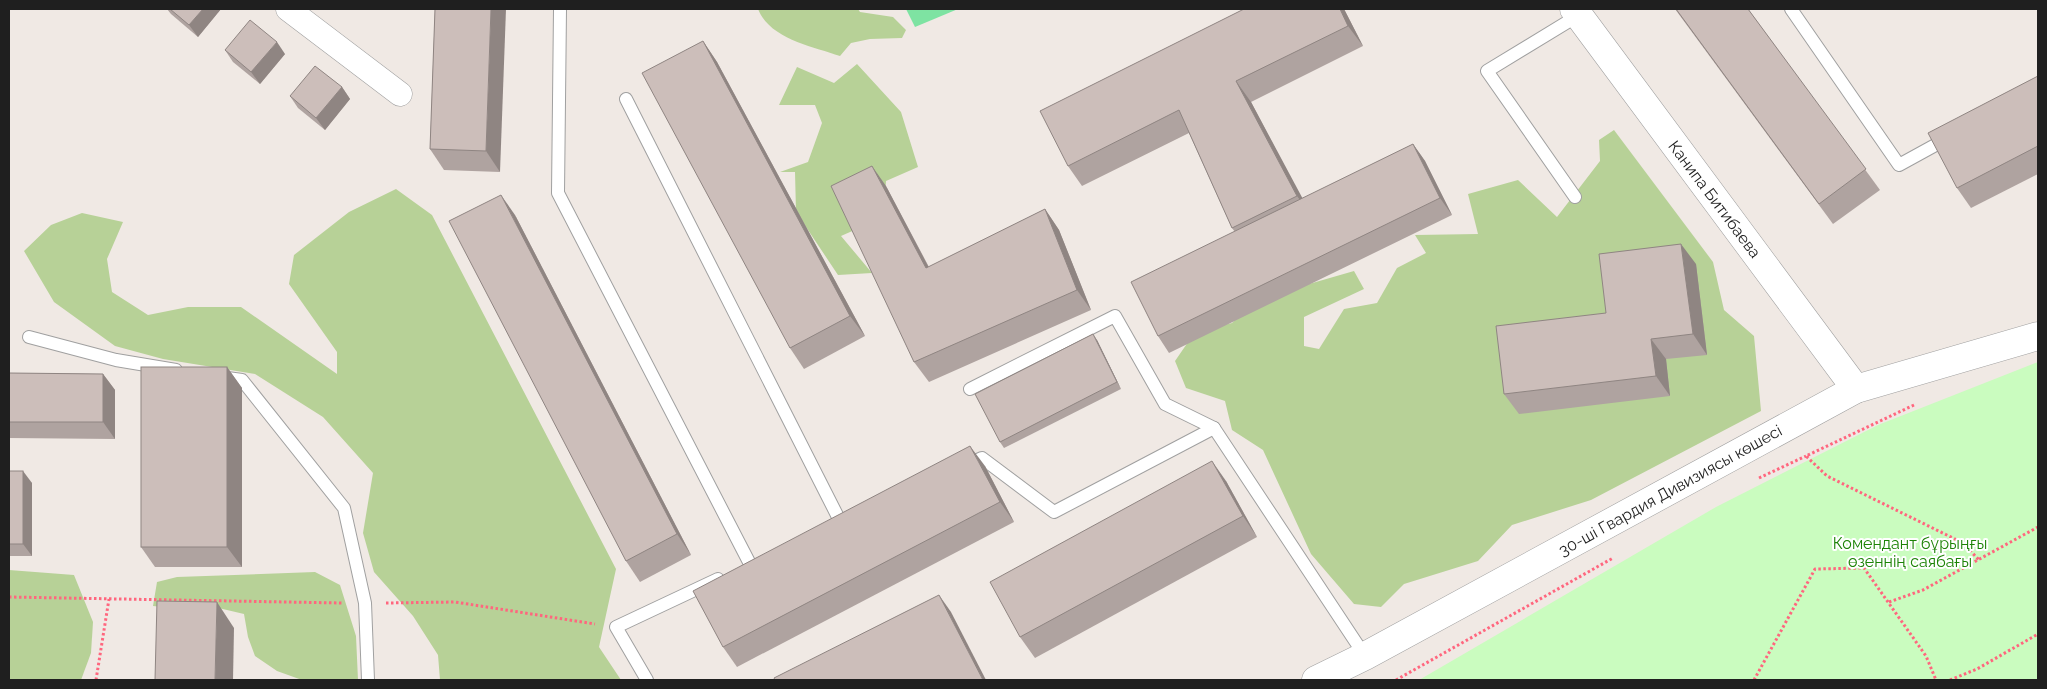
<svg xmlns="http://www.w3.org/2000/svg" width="2047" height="689" font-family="Raleway,sans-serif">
	<rect width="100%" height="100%" fill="#f0e9e4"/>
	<g fill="#b7d197">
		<path d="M758,9H858L860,12L893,17L906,30L902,38L870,39L851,43L840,56C812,46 770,39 758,9Z"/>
		<polygon points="857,64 901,112 918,167 886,181 884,217 841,236 872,273 838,275 796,212 795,172 780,172 808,162 822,123 815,105 779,105 797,67 834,83"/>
		<polygon points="1614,130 1713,262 1724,310 1754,336 1761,411 1591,500 1512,525 1478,561 1404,584 1381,607 1354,604 1311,554 1263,450 1232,430 1225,401 1186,388 1175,361 1195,332 1232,323 1254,300 1354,271 1364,289 1304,317 1304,346 1319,349 1344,309 1377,303 1397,268 1426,253 1415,235 1478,234 1468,194 1518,180 1557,217 1600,161 1599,140"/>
		<polygon points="396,189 432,215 616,569 599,647 621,680 440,680 438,655 413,616 374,572 363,533 373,473 323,417 255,374 163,359 115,346 54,302 24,251 51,225 82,213 123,222 107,259 112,292 148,315 188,307 241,307 337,374 337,352 289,284 294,255 349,212"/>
		<polygon points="9,570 74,575 93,622 91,653 81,680 9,680"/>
		<polygon points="315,572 340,585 356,636 358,680 302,680 277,671 255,656 248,637 244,614 210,606 174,608 153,606 157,582 177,577"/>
	</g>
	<polygon fill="#cafcbf" points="2038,362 2038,680 1419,680 1716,507 1878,425"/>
	<polygon fill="#7ee3a2" points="906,9 958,9 915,27"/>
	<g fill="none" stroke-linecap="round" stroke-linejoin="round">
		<defs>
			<g id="service">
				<polyline points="560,9 558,193 750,564"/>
				<polyline points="1791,9 1899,165 1950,137"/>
				<polyline points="626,99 840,521"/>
				<polyline points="1575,197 1487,71 1579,15"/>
				<polyline points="29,337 116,360 176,370"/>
				<polyline points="220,377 242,380 344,508 365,603 368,680"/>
				<polyline points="970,389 1115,316 1165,404 1214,428 1365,656"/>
				<polyline points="964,466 982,458 1054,512 1214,428"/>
				<polyline points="647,680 616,627 718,579"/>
			</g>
			<polyline id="minor" points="288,9 400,94"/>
			<g id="tertiary">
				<polyline points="1574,9 1856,389"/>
				<polyline points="1316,680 1365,656 1856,389 2038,336"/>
			</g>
		</defs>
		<use href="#service" stroke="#a0a0a0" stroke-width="14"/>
		<use href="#minor" stroke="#a0a0a0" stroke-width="25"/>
		<use href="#tertiary" stroke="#a0a0a0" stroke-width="29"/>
		<g stroke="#ff667e" stroke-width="3" stroke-dasharray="2.5 2.5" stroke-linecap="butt">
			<polyline points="1914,405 1806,456 1827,476 1963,543 1979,560"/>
			<polyline points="1759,478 1806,456"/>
			<polyline points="9,597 342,603"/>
			<polyline points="1889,602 1923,590 2038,527"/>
			<polyline points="386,603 455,602 595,624"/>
			<polyline points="96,680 109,599"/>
			<polyline points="1396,680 1613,558"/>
			<polyline points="1754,680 1815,569 1864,568 1926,656 1936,680"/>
			<polyline points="1950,680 1977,669 2038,634"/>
		</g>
		<use href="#service" stroke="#fff" stroke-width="12"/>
		<use href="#minor" stroke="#fff" stroke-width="24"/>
		<use href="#tertiary" stroke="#fff" stroke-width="28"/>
	</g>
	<g fill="#afa3a0">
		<polygon points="167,9 221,9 198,37 171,14"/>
		<polygon points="435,9 500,172 444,170 430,149"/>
		<polygon points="1244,9 1344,9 1363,46 1251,102 1302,199 1413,144 1425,161 1452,215 1169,353 1158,336 1235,232 1232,228 1189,133 1082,186 1068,166"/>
		<polygon points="1675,9 1748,9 1880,190 1833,224"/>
		<polygon points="703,41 717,62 865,336 804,369 790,348"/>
		<polygon points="225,50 285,54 260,84 233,62"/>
		<polygon points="2038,76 2038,174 1971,208 1957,188"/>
		<polygon points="342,87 350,99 325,130 298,108 290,96"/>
		<polygon points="886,186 929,267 1045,209 1059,230 1091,310 929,382 914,362"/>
		<polygon points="515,215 691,555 640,582 626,561"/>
		<polygon points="1696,264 1707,355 1666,359 1670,396 1519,414 1504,394 1606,313"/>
		<polygon points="1097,340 1121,389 1004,448 1000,442"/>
		<polygon points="227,367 242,388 242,567 155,567 141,547"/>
		<polygon points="9,373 103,374 115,390 115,439 9,438"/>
		<polygon points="985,466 1014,522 737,667 723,647"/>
		<polygon points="9,471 32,483 32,556 9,556"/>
		<polygon points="1226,481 1257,537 1035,658 1020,637"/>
	</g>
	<g fill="#8f8582">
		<polygon points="203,9 221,9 198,37 189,25"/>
		<polygon points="491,9 506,9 500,172 486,151"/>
		<polygon points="1340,9 1344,9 1363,46 1348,26"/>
		<polygon points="703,41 717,62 865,336 850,316"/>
		<polygon points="277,42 285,54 260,84 251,72"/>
		<polygon points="1236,81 1251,102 1312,216 1297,196"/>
		<polygon points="342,87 350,99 325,130 316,118"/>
		<polygon points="1413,144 1425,161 1452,215 1440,198"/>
		<polygon points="872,166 886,186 940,289 926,268"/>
		<polygon points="501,195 515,215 691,555 677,534"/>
		<polygon points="1045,209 1059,230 1091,310 1077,290"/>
		<polygon points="1681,244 1696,264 1707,355 1693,334"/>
		<polygon points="1093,334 1097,340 1121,389 1117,382"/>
		<polygon points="1651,339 1666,359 1670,396 1656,376"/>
		<polygon points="227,367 242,388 242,567 227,547"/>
		<polygon points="103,374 115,390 115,439 103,422"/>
		<polygon points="970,446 985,466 1014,522 1000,502"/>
		<polygon points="1212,461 1226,481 1257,537 1243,516"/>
		<polygon points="23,471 32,483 32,556 23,544"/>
		<polygon points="939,595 951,612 986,680 983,680"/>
		<polygon points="217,602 234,628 233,680 215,680"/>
	</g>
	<g fill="#ccbeba" stroke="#8f8582">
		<polygon points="170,9 203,9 189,25"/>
		<polygon points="435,9 491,9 486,151 430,149"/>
		<polygon points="1244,9 1340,9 1348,26 1236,81 1297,196 1232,228 1179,110 1068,166 1040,111"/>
		<polygon points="1676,9 1748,9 1866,169 1819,204"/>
		<polygon points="250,20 277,42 251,72 225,50"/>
		<polygon points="703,41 850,316 790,348 642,73"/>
		<polygon points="315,66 342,87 316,118 290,96"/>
		<polygon points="2038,76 2038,146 1957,188 1928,133"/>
		<polygon points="1413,144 1440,198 1158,336 1131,282"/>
		<polygon points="872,166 926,268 1045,209 1077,290 914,362 831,186"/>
		<polygon points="501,195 677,534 626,561 449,221"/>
		<polygon points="1681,244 1693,334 1651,339 1656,376 1504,394 1496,326 1606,313 1599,254"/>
		<polygon points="1093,334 1117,382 1000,442 975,394"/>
		<rect x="141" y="367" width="86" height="180"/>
		<polygon points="9,373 103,374 103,422 9,422"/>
		<polygon points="970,446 1000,502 723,647 693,591"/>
		<polygon points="1212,461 1243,516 1020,637 990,582"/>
		<rect x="9" y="471" width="14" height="73"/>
		<polygon points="939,595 983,680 775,680 774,678"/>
		<polygon points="157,601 217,602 215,680 155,680"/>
	</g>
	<g text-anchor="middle" stroke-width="4" stroke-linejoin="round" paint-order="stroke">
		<g font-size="16" fill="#1f1f1f" stroke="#fff">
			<text transform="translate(1715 199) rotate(53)" y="6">Канипа Битибаева</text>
			<text transform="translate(1670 490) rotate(-29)" y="6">30-ші Гвардия Дивизиясы көшесі</text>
		</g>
		<g font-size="16" fill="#1c8306" stroke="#fff">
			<text x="1910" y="549">Комендант бұрыңғы<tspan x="1910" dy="18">өзеннің саябағы</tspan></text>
		</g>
	</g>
	<rect width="2047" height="689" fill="none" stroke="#1f1f1f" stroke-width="20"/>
</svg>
